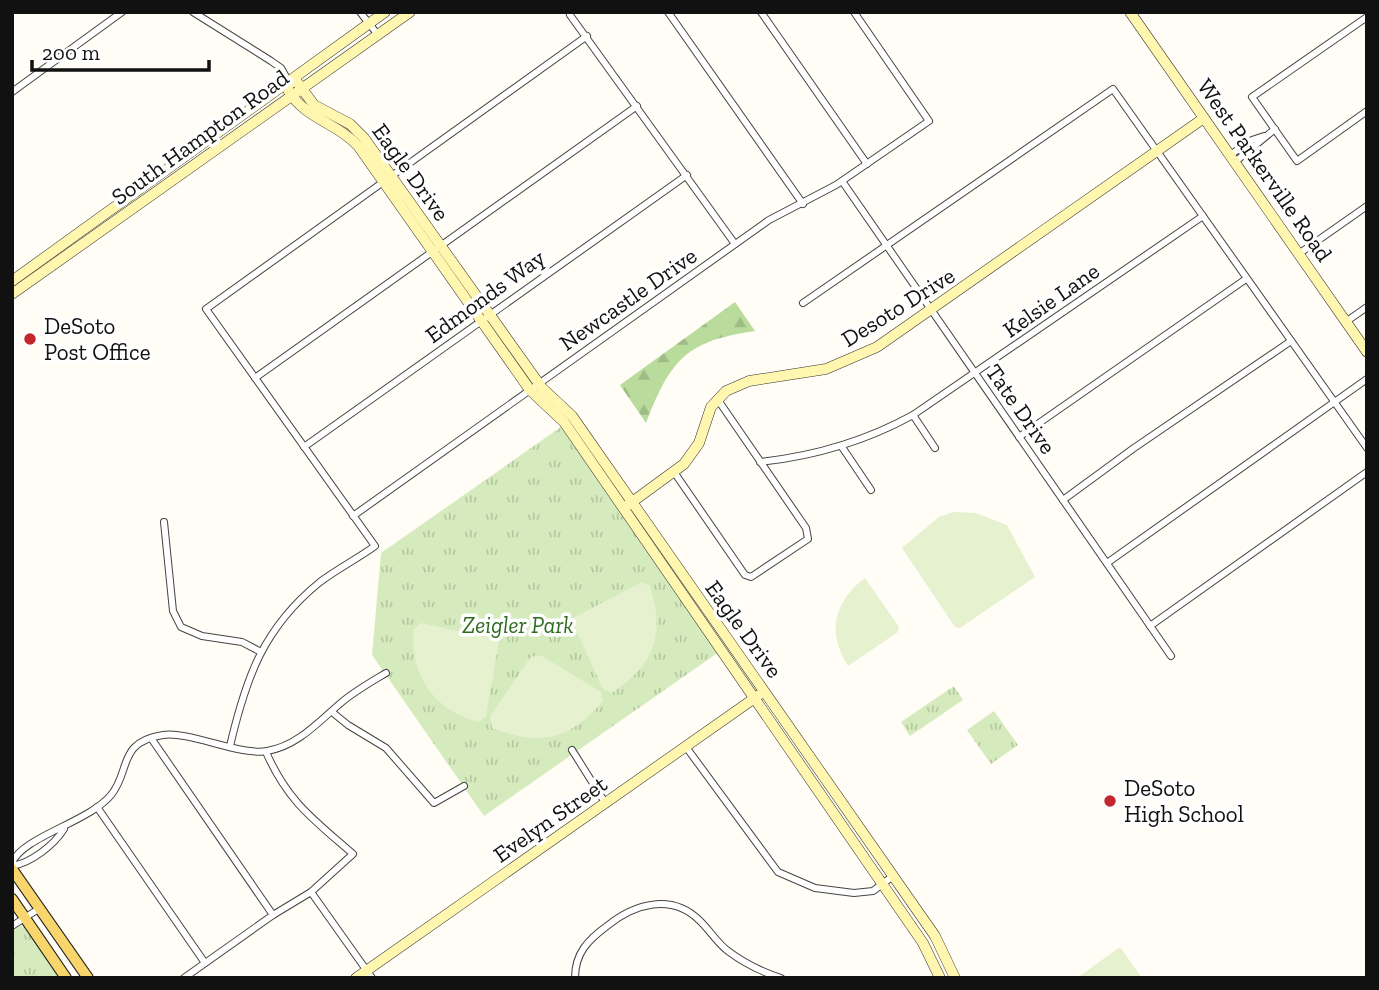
<svg xmlns="http://www.w3.org/2000/svg" width="1379" height="990" font-family="'Zilla Slab',serif">
	<defs>
		<pattern id="grass-tufts" width="24" height="20" patternUnits="userSpaceOnUse" patternTransform="scale(1.75)"><rect width="24" height="20" fill="#d5ebbd"/><path d="M3 7l-1-3M5 7V3M7 7l1-3M15 17l-1-3M17 17v-4M19 17l1-3" fill="none" stroke="#b6c8a1"/></pattern>
		<pattern id="forest-firs" width="22" height="20" patternUnits="userSpaceOnUse" patternTransform="scale(1.75)"><rect width="22" height="20" fill="#b9dc9c"/><path d="M5 1l3.5 6h-7zM16 11l3.5 6h-7z" fill="#9ebc85"/></pattern>
	</defs>
	<rect width="100%" height="100%" fill="#fffdf5"/>
	<g fill="url(#grass-tufts)">
		<polygon points="561,427 719,652 484,816 372,655 381,553"/>
		<polygon points="954,686 963,700 910,736 901,722"/>
		<polygon points="994,711 1018,745 991,764 967,730"/>
		<polygon points="20,926 25,927 59,978 12,978 12,930"/>
	</g>
	<path fill="url(#forest-firs)" d="M735,302L755,331C686,341 671,359 646,423L620,385Z"/>
	<g fill="#e6f2cf">
		<polygon points="953,512 976,513 1007,525 1035,577 960,628 955,627 902,548 939,517"/>
		<path d="M865,578L899,627L898,632L848,666C827,633 833,602 865,578Z"/>
		<path d="M642,582L650,586C665,635 655,664 612,693L603,689L571,619Z"/>
		<path d="M421,623L499,640L486,717L478,722C434,710 409,675 414,629Z"/>
		<path d="M540,655L601,692L603,701C570,740 540,747 492,728L490,716L531,657Z"/>
		<polygon points="1120,947 1142,978 1077,978"/>
	</g>
	<g fill="none" stroke-linecap="round" stroke-linejoin="round">
		<defs>
			<g id="street">
				<polyline points="193,12 271,61 281,68 289,82"/>
				<polyline points="360,12 378,35"/>
				<polyline points="668,12 803,204"/>
				<polyline points="761,12 867,164"/>
				<polyline points="570,15 735,244"/>
				<polyline points="1367,17 1252,97 1297,161 1367,111"/>
				<polyline points="12,92 122,12"/>
				<polyline points="1230,155 1252,140 1264,136"/>
				<polyline points="1235,162 1275,129"/>
				<polyline points="842,181 1171,656"/>
				<polyline points="1300,253 1367,206"/>
				<polyline points="803,303 1113,89 1367,448"/>
				<polyline points="1347,321 1367,307"/>
				<polyline points="255,378 637,106"/>
				<polyline points="913,415 935,448"/>
				<polyline points="1019,437 1246,279"/>
				<polyline points="304,447 687,175"/>
				<polyline points="842,447 871,490"/>
				<path d="M760,462C815,456 864,442 913,415L1203,216"/>
				<polyline points="674,472 745,575 751,577 808,539 806,528 718,400"/>
				<polyline points="1063,500 1134,448 1291,341"/>
				<polyline points="353,516 769,220 836,185 929,121 854,12"/>
				<polyline points="164,522 173,611 181,627 202,636 242,642 261,652"/>
				<polyline points="1107,563 1367,379"/>
				<polyline points="1150,626 1367,472"/>
				<polyline points="332,712 348,725 386,748 434,803 464,786"/>
				<polyline points="151,738 273,915"/>
				<path d="M230,746C246,678 263,628 320,582C337,569 357,559 375,546L206,309L587,36"/>
				<polyline points="686,747 778,872 815,888 854,893 873,891 893,876"/>
				<polyline points="572,750 606,804"/>
				<polyline points="97,807 205,963"/>
				<path d="M12,863C22,837 89,822 111,795C131,771 117,742 163,735C189,731 241,756 267,751C298,746 319,721 342,702C355,691 371,682 386,673"/>
				<path d="M12,866C31,863 54,845 64,829"/>
				<polyline points="311,892 372,978"/>
				<polyline points="12,926 40,908"/>
				<path d="M184,978L273,915L311,892L353,854C313,819 288,802 266,752"/>
				<path d="M575,978C575,953 588,940 607,926C634,904 671,893 699,920C709,929 717,943 728,951C744,963 762,972 781,978"/>
			</g>
			<g id="secondary">
				<polyline points="1130,12 1367,352"/>
				<polyline points="289,82 297,82 314,105 350,124 364,138 542,388 572,416 935,936 955,978"/>
				<path d="M289,82L288,90C305,119 338,123 359,147L530,390L564,422L923,943L940,978"/>
				<polyline points="12,281 385,12"/>
				<polyline points="12,294 410,12"/>
				<polyline points="628,505 684,464 699,443 711,407 726,391 749,381 826,369 877,347 1204,118"/>
				<polyline points="356,978 759,695"/>
			</g>
			<g id="primary">
				<polyline points="12,869 88,978"/>
				<polyline points="12,899 66,978"/>
			</g>
		</defs>
		<use href="#street" stroke="#444" stroke-width="8"/>
		<use href="#secondary" stroke="#333" stroke-width="11"/>
		<use href="#primary" stroke="#222" stroke-width="12"/>
		<use href="#street" stroke="#fff" stroke-width="6"/>
		<use href="#secondary" stroke="#fff6b0" stroke-width="10"/>
		<use href="#primary" stroke="#f9d66b" stroke-width="10"/>
	</g>
	<g fill="#c4262e" stroke="#fff" stroke-width="2.5">
		<circle cx="30" cy="339" r="7"/>
		<circle cx="1110" cy="801" r="7"/>
	</g>
	<g text-anchor="middle" stroke-width="7" stroke-linejoin="round" paint-order="stroke">
		<g font-size="23" fill="#111" stroke="#fff">
			<text transform="translate(200 137) rotate(-36)" y="8">South Hampton Road</text>
			<text transform="translate(1265 170) rotate(55)" y="8">West Parkerville Road</text>
			<text transform="translate(411 172) rotate(54)" y="8">Eagle Drive</text>
			<text transform="translate(485 296) rotate(-36)" y="8">Edmonds Way</text>
			<text transform="translate(628 299) rotate(-35)" y="8">Newcastle Drive</text>
			<text transform="translate(1051 300) rotate(-35)" y="8">Kelsie Lane</text>
			<text transform="translate(898 307) rotate(-32)" y="8">Desoto Drive</text>
			<text transform="translate(1021 409) rotate(55)" y="8">Tate Drive</text>
			<text transform="translate(744 629) rotate(54)" y="8">Eagle Drive</text>
			<text transform="translate(550 819) rotate(-35)" y="8">Evelyn Street</text>
		</g>
		<g font-size="23" fill="#111" stroke="#fff" text-anchor="start">
			<text x="44" y="334">DeSoto<tspan x="44" dy="26">Post Office</tspan></text>
			<text x="1124" y="796">DeSoto<tspan x="1124" dy="26">High School</tspan></text>
		</g>
		<g font-size="23" font-style="italic" fill="#2f6b1f" stroke="#fff">
			<text x="518" y="633">Zeigler Park</text>
		</g>
	</g>
	<rect width="1379" height="990" fill="none" stroke="#111111" stroke-width="28"/>
	<path d="M32 60v10h177v-10" fill="none" stroke="#111111" stroke-width="3.5"/>
	<text x="42" y="60" font-size="21" fill="#111111" stroke="#ffffff" stroke-width="5" paint-order="stroke">200 m</text>
</svg>
